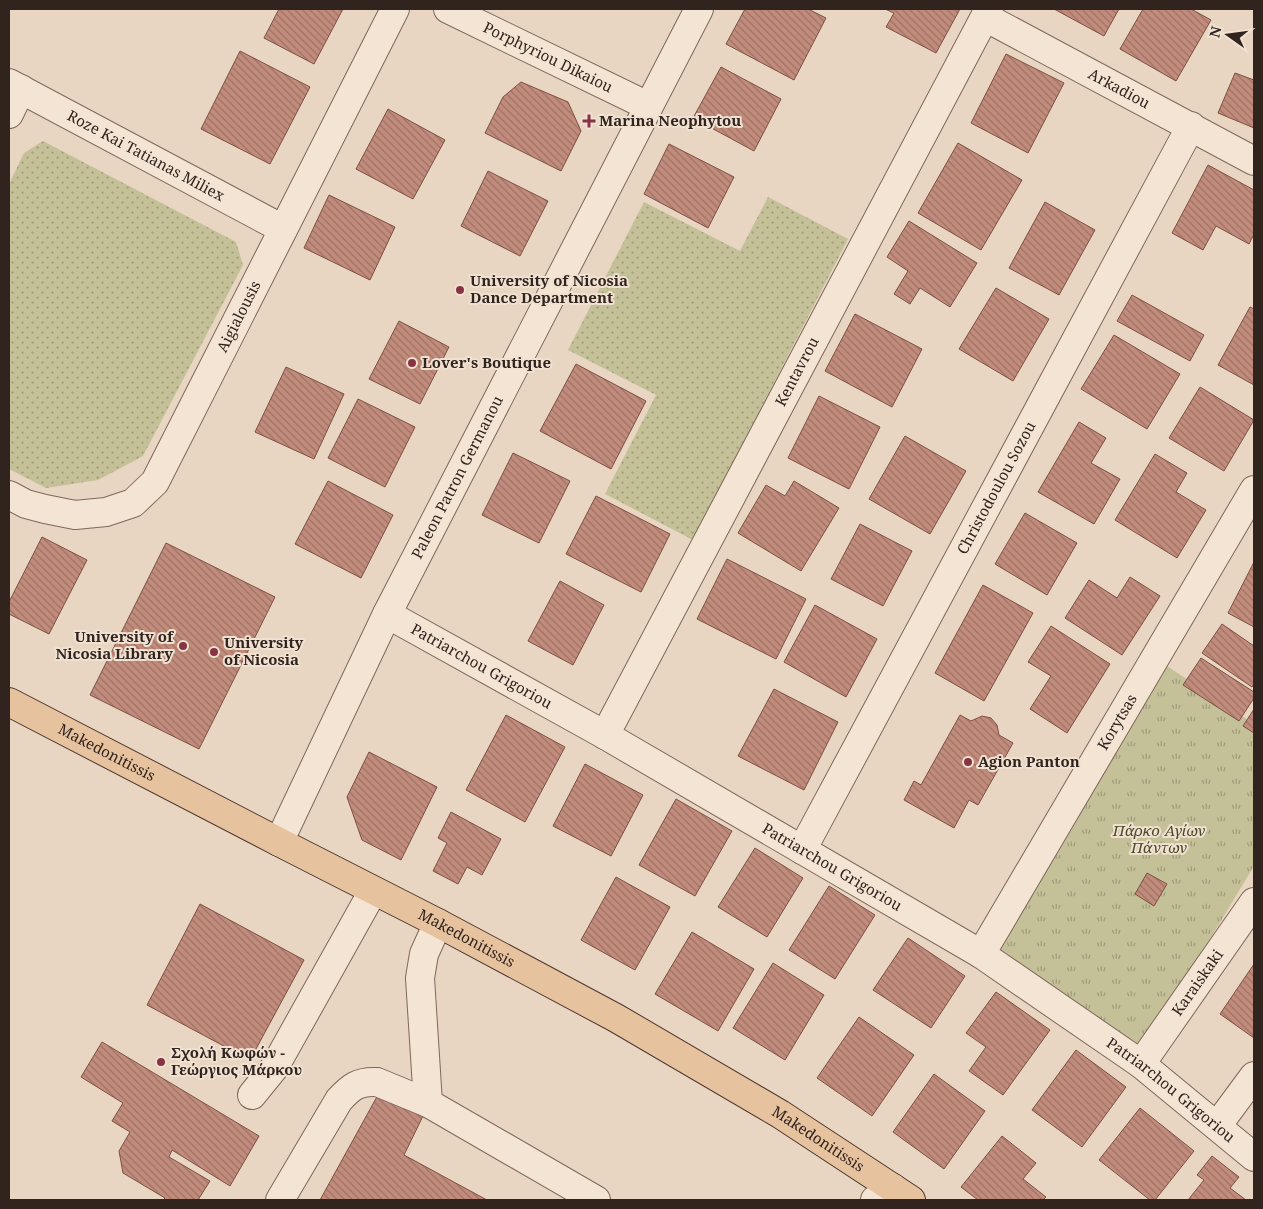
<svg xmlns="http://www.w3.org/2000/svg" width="1263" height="1209" font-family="'Noto Serif',serif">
	<defs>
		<pattern id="grass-dots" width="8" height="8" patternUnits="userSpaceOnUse" patternTransform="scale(1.25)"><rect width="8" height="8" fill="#c4c198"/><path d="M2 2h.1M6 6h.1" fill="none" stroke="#a09c7b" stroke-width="1.8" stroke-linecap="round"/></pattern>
		<pattern id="park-tufts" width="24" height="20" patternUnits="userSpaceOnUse" patternTransform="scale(1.25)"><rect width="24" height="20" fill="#c4c198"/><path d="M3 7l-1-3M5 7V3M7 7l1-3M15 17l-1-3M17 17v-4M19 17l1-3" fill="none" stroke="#a09c7b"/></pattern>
		<pattern id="building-back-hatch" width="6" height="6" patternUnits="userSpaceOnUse" patternTransform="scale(1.25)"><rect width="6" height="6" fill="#c28c7c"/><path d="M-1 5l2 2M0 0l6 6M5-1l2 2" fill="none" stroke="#9e7265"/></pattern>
	</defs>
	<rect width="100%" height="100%" fill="#e8d5c2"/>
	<g fill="url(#grass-dots)">
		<polygon points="43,141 236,242 243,265 143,456 98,480 46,488 9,469 9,184 24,153"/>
		<polygon points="768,197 848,239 693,540 605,494 656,395 568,350 644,202 740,251"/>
	</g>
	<polygon fill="url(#park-tufts)" points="1155,658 1254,724 1254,866 1142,1052 981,954"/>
	<g fill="url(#building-back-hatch)" stroke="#7c5044">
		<polygon points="279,9 343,9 314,64 264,38"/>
		<polygon points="745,9 808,9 826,18 794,80 726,44"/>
		<polygon points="885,9 960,9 936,53 886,27 894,13"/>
		<polygon points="1054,9 1119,9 1104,36"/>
		<polygon points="1143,9 1191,9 1211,20 1176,81 1120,49"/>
		<polygon points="240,51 310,87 270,164 201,129"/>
		<polygon points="1006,54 1064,83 1028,153 971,123"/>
		<polygon points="721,67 781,99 754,151 693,118"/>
		<polygon points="1235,73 1254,80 1254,128 1218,113"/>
		<polygon points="521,82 568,102 581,131 561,171 485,133 503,97"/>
		<polygon points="388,109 445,140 413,199 356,169"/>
		<polygon points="958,143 1022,180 981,250 918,213"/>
		<polygon points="669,144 734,177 708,228 644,194"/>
		<polygon points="1208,165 1254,190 1254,234 1249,244 1216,226 1203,250 1172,233"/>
		<polygon points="488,171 548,201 520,256 461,226"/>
		<polygon points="329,195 395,227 370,280 304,248"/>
		<polygon points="1045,202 1095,230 1059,295 1009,268"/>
		<polygon points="909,221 977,263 950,307 920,288 910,304 894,294 908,271 887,257"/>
		<polygon points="996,288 1049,319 1013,381 959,349"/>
		<polygon points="1132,295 1204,335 1190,361 1117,321"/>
		<polygon points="1250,307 1254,309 1254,385 1218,365"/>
		<polygon points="855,314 922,349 892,407 825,371"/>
		<polygon points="399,321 449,347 420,404 369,379"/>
		<polygon points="1114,335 1180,374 1147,429 1081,389"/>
		<polygon points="576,364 646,401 611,469 540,431"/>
		<polygon points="286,367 344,394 314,459 255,432"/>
		<polygon points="1200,387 1254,420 1224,471 1169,438"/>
		<polygon points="819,396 880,427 849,489 788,458"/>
		<polygon points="358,399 415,427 385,487 328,458"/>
		<polygon points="1079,422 1106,438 1091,463 1120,479 1094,524 1038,492"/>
		<polygon points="905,436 966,471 930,534 869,499"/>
		<polygon points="513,453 570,481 539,543 482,515"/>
		<polygon points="1155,454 1187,473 1176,492 1206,510 1177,558 1115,520"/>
		<polygon points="328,481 393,515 361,578 295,544"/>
		<polygon points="794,481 839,508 801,571 738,533 766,485 785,496"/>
		<polygon points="596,496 670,534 641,592 566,554"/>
		<polygon points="1025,513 1077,543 1047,595 995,564"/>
		<polygon points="860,524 912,551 883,606 831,579"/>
		<polygon points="42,537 87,560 49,634 9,614 9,602"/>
		<polygon points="166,543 275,597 199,749 90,695"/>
		<polygon points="727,559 806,599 776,659 697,619"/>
		<polygon points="1254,562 1254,627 1228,613"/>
		<polygon points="1130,577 1160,596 1122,655 1065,618 1089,580 1117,598"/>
		<polygon points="560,581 604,605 573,665 528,641"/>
		<polygon points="983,585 1033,613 984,701 935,673"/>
		<polygon points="815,605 877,639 846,697 784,662"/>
		<polygon points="1222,624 1254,646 1254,684 1252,687 1202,653"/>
		<polygon points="1051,626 1110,664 1067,733 1030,709 1051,676 1028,662"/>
		<polygon points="1201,658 1254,692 1254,698 1239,721 1183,685"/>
		<polygon points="774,689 838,722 804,790 738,756"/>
		<polygon points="1254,709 1254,733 1243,726"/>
		<polygon points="506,715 565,747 525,822 466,790"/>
		<polygon points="960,715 971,721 982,716 991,718 997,725 999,735 1013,743 978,805 969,800 954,828 904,800 914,781 921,785"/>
		<polygon points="369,752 437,787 401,860 362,840 347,797"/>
		<polygon points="585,764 643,795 611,856 553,826"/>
		<polygon points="676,799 732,831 695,896 639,865"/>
		<polygon points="451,812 501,839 482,875 467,867 458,884 433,871 447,843 438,838"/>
		<polygon points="755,848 803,878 767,937 718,907"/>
		<polygon points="1147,873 1167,884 1154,906 1135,894"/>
		<polygon points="616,877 670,907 635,970 581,940"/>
		<polygon points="829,886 875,915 835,979 789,950"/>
		<polygon points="200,904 304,960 250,1060 147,1005"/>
		<polygon points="692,932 754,969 718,1031 655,994"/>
		<polygon points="908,938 965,976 931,1028 873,990"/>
		<polygon points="773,963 824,995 785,1060 733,1028"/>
		<polygon points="1254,964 1254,1038 1220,1014"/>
		<polygon points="996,992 1050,1030 1003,1095 969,1071 986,1047 966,1033"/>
		<polygon points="859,1017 914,1055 872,1116 817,1078"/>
		<polygon points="102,1042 259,1136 230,1186 172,1150 169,1157 210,1181 198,1200 163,1200 165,1198 123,1173 119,1151 130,1132 112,1121 123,1103 81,1077"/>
		<polygon points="1076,1050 1126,1087 1082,1147 1032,1110"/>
		<polygon points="934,1074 985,1111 944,1169 893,1132"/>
		<polygon points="379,1093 423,1116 404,1155 487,1200 320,1200"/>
		<polygon points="1140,1108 1194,1151 1155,1200 1150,1200 1099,1160"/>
		<polygon points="1002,1136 1036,1163 1023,1179 1046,1197 1043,1200 978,1200 961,1187"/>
		<polygon points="1212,1156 1239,1177 1230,1188 1246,1200 1188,1200 1204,1180 1197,1175"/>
	</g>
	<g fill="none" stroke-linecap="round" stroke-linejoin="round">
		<defs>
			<g id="minor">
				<path id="s1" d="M448,9L648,106"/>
				<path id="s2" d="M985,17L1254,161"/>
				<path id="s3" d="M9,83L283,229"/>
				<polyline points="9,114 21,89"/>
				<path id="s4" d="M9,495L26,504L45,509L75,515L106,512L133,503L155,482L395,9"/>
				<path id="s5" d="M387,614L605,735L981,954L1141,1064L1254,1157"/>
				<path id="s6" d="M605,735L989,9"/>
				<path id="s7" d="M279,842L387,614L699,9"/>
				<path id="s8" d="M802,850L1191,126"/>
				<polyline points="438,923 424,954 420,978 428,1103 596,1200"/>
				<path id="s9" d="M981,954L1254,490"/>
				<path id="s10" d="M1141,1064L1254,902"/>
				<polyline points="252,1095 274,1068 373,891"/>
				<polyline points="1217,1126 1254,1076"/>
				<path d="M280,1200L339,1100C351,1087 358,1081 377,1082L428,1103"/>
				<polyline points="875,1200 893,1188"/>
			</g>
			<g id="major">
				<path id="s11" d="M9,702L279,842L438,923L616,1018L780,1114L911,1200"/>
			</g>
		</defs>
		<use href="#minor" stroke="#7f685b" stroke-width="30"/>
		<use href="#major" stroke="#4d382f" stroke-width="30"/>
		<use href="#minor" stroke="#f4e4d4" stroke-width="28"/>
		<use href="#major" stroke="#e7c29e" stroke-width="28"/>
	</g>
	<g fill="#873343" stroke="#f0e1d1" stroke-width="2">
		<path d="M586.5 113.5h5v5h5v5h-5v5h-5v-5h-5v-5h5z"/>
		<circle cx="460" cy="290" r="5"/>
		<circle cx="412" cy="363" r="5"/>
		<circle cx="183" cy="646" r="5"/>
		<circle cx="214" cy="652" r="5"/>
		<circle cx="968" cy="762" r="5"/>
		<circle cx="161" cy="1062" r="5"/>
	</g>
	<g text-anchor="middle" stroke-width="4" stroke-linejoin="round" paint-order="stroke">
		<g font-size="15" fill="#31231e" stroke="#f0e1d1">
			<text dy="5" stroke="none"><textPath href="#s1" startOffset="111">Porphyriou Dikaiou</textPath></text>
			<text dy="5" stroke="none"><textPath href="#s2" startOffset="152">Arkadiou</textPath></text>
			<text dy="5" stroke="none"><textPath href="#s3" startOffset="155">Roze Kai Tatianas Miliex</textPath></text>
			<text dy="5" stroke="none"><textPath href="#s4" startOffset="345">Aigialousis</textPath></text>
			<text dy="5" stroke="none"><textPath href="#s6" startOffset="411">Kentavrou</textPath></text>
			<text dy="5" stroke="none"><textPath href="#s7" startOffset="406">Paleon Patron Germanou</textPath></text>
			<text dy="5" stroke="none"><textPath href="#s8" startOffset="411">Christodoulou Sozou</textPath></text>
			<text dy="5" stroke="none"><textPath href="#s5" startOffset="108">Patriarchou Grigoriou</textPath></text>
			<text dy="5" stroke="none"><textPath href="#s9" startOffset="269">Korytsas</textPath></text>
			<text dy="5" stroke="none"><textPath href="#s11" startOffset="110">Makedonitissis</textPath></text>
			<text dy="5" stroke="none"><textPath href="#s5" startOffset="512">Patriarchou Grigoriou</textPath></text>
			<text dy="5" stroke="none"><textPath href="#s11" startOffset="515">Makedonitissis</textPath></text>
			<text dy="5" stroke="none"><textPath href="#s10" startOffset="99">Karaiskaki</textPath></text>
			<text dy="5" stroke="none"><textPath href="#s5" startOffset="918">Patriarchou Grigoriou</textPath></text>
			<text dy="5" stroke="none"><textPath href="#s11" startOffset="920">Makedonitissis</textPath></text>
		</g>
		<g font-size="15" font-weight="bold" fill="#31231e" stroke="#f0e1d1" text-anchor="start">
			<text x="599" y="126">Marina Neophytou</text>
			<text x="470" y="286">University of Nicosia<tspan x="470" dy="17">Dance Department</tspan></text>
			<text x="422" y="368">Lover's Boutique</text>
			<text x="173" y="642" text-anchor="end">University of<tspan x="173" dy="17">Nicosia Library</tspan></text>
			<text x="224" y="648">University<tspan x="224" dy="17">of Nicosia</tspan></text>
			<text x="978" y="767">Agion Panton</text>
			<text x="171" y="1058">Σχολή Κωφών -<tspan x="171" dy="17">Γεώργιος Μάρκου</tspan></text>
		</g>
		<g font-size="15" font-style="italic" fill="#494b27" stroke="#f0e1d1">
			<text x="1159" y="836">Πάρκο Αγίων<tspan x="1159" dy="17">Πάντων</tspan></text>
		</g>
	</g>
	<rect width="1263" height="1209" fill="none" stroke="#31231e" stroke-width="20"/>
	<g transform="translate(1228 35) rotate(284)" stroke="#f0e1d1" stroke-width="4" paint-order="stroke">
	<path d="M0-4L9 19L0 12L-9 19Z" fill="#31231e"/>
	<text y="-8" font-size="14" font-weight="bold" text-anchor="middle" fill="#31231e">N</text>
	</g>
</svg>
